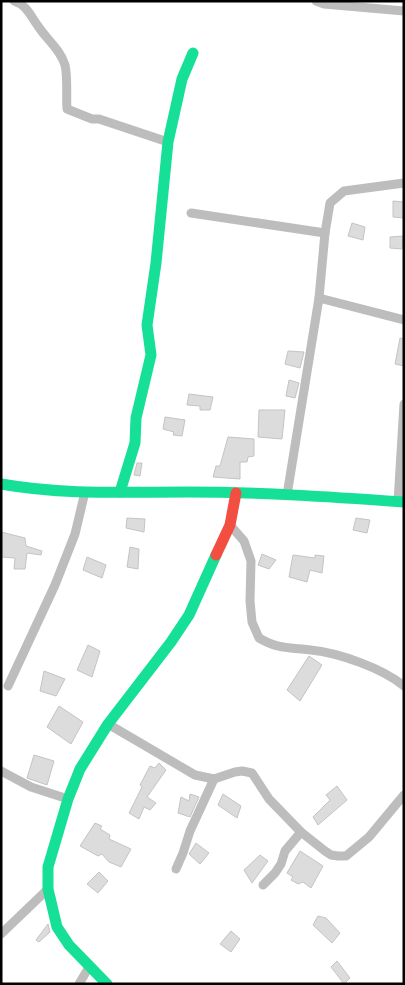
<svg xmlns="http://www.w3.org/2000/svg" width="405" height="985" font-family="Roboto,sans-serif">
	<rect width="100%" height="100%" fill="#fff"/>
	<g fill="#dcdcdc" stroke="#c4c4c4">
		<polygon points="393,201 404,202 404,218 393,217"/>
		<polygon points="352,223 365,227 363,240 348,236"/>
		<polygon points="403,236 402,249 390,248 390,237"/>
		<polygon points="400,338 404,339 404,366 395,364"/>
		<polygon points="288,351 304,352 300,368 285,364"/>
		<polygon points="289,380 299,383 295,398 286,396"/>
		<polygon points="189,394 213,397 210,410 200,410 200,406 187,405"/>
		<polygon points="259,410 285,410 282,439 258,437"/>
		<polygon points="165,417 185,420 182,436 173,435 174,432 163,429"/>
		<polygon points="228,437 254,439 254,456 248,457 247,462 240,462 240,479 213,477 216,466 220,466"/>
		<polygon points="137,463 142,463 140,476 134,475"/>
		<polygon points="127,518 145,519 144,532 126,528"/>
		<polygon points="356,518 370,520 367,533 353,530"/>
		<polygon points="1,532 25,538 26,546 42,551 41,555 27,553 25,569 14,569 15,558 1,557"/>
		<polygon points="130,547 139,549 138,569 127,567"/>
		<polygon points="262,554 276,560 269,569 258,565"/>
		<polygon points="293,555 315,558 315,555 324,556 322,573 310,570 307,582 289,577"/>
		<polygon points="87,557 106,565 102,578 83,570"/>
		<polygon points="88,645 100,651 92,677 77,670"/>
		<polygon points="309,656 322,665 300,701 287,690"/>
		<polygon points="44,671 65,679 56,696 40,691"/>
		<polygon points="59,706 83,722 71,744 47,727"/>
		<polygon points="34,755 54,761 47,785 27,778"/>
		<polygon points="159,763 166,770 147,797 156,803 150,810 144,807 139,819 129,813 142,787 140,785 150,766 155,768"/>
		<polygon points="337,786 347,800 318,825 313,817 330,800 326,795"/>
		<polygon points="190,794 199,797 190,817 178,813 181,797 189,801"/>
		<polygon points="223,794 241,806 237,818 218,805"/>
		<polygon points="95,823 102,826 100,829 110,835 109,839 131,849 121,867 109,862 102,854 98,856 80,846"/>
		<polygon points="196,843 209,853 200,864 189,854"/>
		<polygon points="300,851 323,866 311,888 303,882 298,884 291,880 293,877 287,873"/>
		<polygon points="260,855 268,861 252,883 244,870"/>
		<polygon points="99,872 108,881 98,893 87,884"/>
		<polygon points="318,916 326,918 340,933 332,943 313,925"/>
		<polygon points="48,924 50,932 39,942 36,940"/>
		<polygon points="231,931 240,939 231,952 220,944"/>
		<polygon points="337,961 350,978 344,984 331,967"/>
	</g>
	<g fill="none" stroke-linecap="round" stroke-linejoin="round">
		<g stroke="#bdbdbd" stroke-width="9">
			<path d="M14,1C27,5 31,17 38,26C47,40 60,49 65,65C68,78 66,96 67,109L92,119H99L168,142"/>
			<polyline points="316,1 324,4 404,11"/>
			<polyline points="191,213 325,233"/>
			<polyline points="319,298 404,320"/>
			<polyline points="287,495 319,298 325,233 330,203 344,191 404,183"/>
			<polyline points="398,502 404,404"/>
			<path d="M230,525L244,541L251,561L250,601L252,622L259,638C280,650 288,647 311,650C339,653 382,668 404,686"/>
			<polyline points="8,686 55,585 75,534 85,492"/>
			<polyline points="108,724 195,775 214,779 235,772 242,771 252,773 269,799 301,832 325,851 331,855 338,856 346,856 369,837 404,795"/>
			<polyline points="1,771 31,787 68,799"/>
			<polyline points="176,869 183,853 190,831 214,779"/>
			<polyline points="263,885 275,873 281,864 285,851 301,832"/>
			<polyline points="1,934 48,889"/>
			<polyline points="79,984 89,967"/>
		</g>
		<g stroke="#16e098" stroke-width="11">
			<path d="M1,484C63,495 124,492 187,492C259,492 332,497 404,502"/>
			<polyline points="120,492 135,443 136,418 151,355 147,325 156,263 168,142 182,79 193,53"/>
			<polyline points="107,984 69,945 57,927 48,889 48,867 68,799 80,769 108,724 171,642 189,615 216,555"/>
		</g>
		<polyline stroke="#f24e42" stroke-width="11" points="216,555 230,525 236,493"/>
	</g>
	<rect width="405" height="985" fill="none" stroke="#000000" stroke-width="5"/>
</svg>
